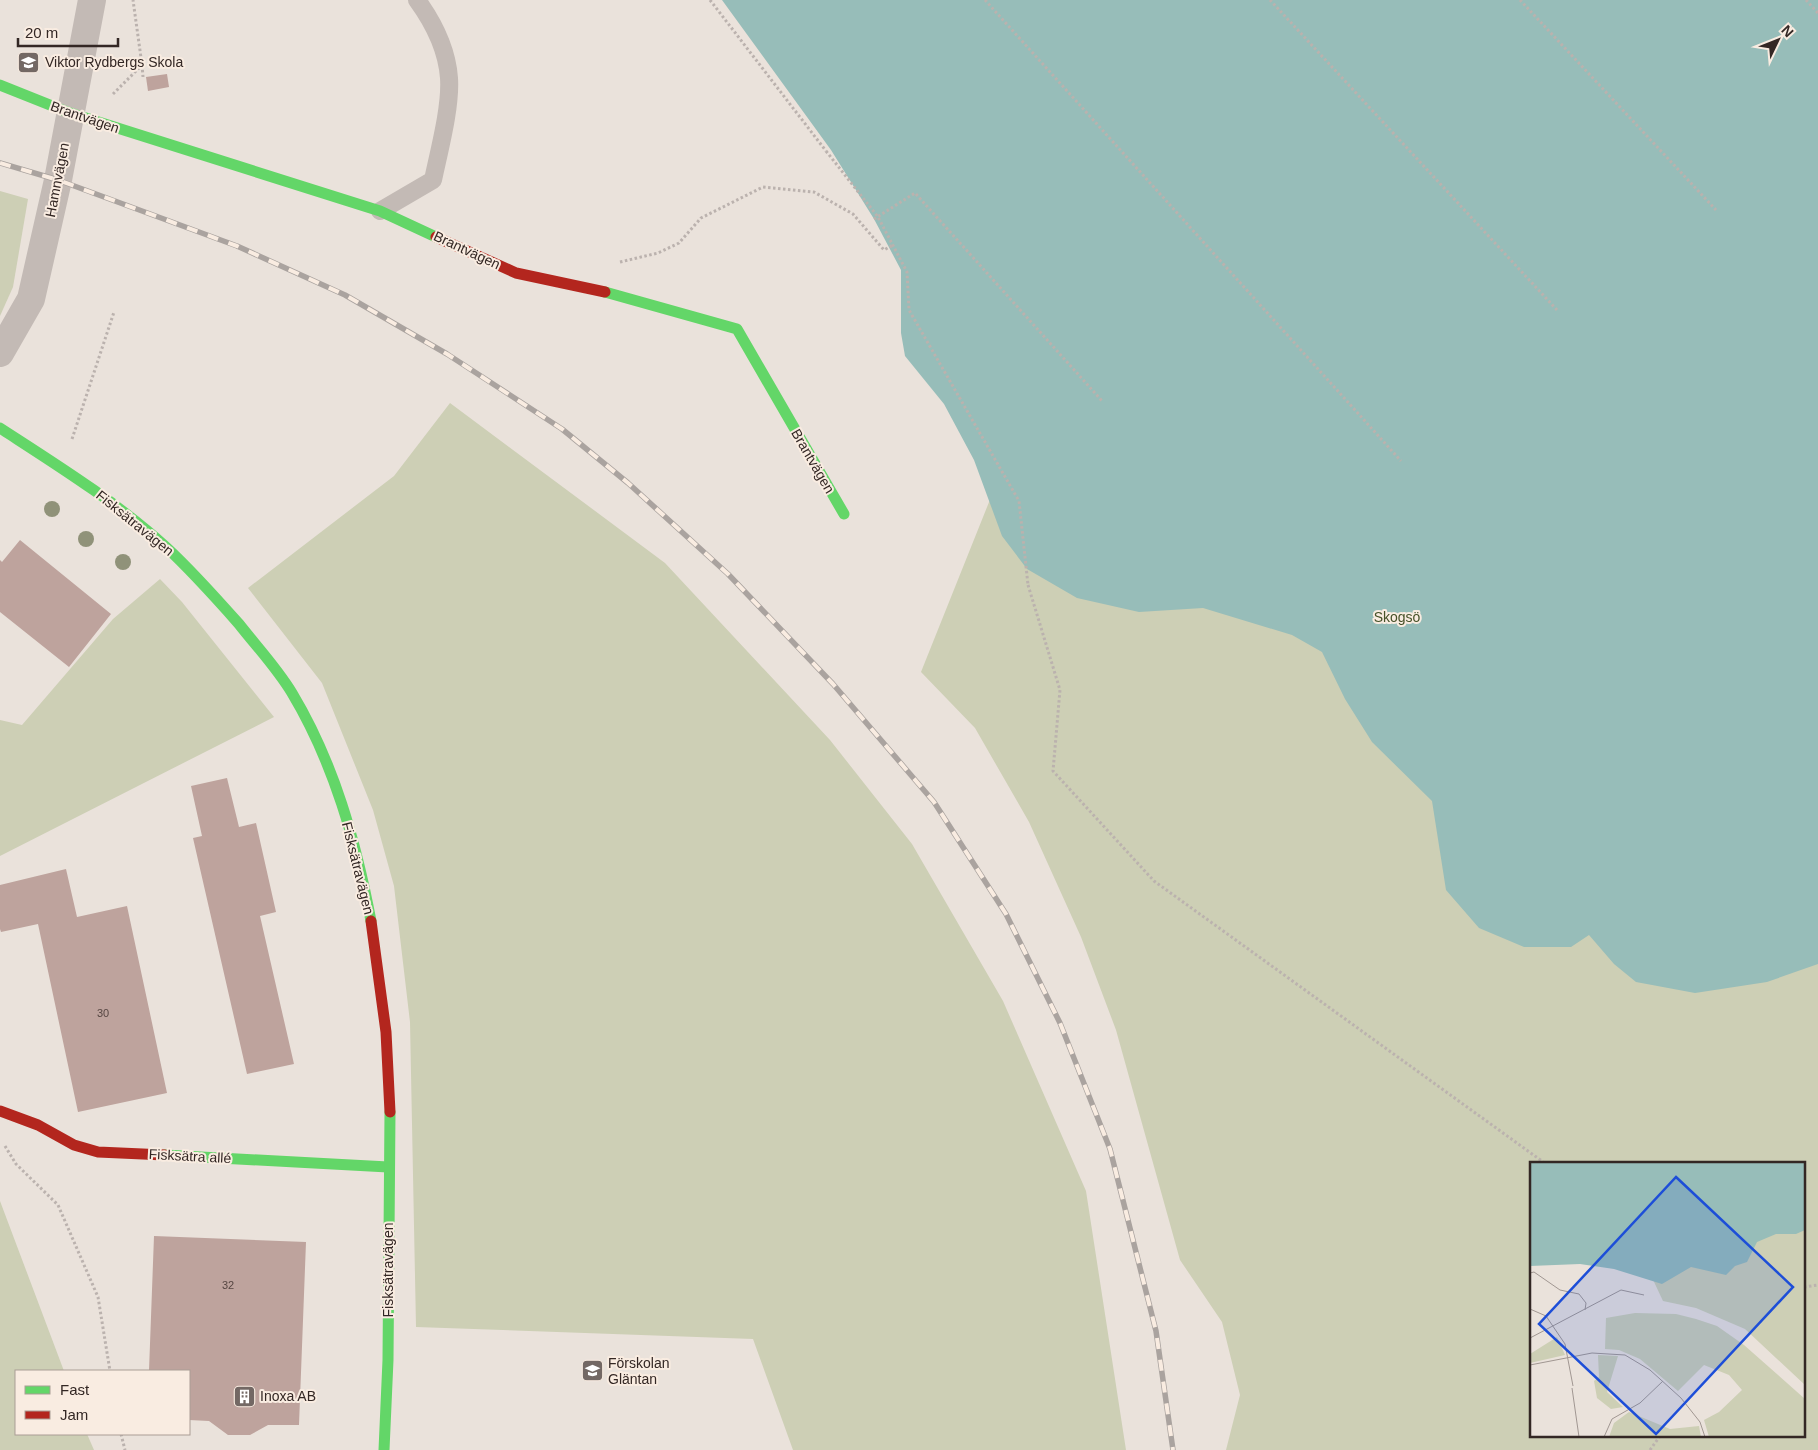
<svg xmlns="http://www.w3.org/2000/svg" width="1818" height="1450" font-family="Arial,sans-serif">
	<rect width="100%" height="100%" fill="#eae2db"/>
	<g fill="#cdcfb5" fill-rule="evenodd">
		<path d="M1190,0H1818V1450H1226L1240,1395L1222,1322L1180,1260L1116,1030L1081,937L1029,822L975,728L921,672ZM1532,1164H1804V1436H1532Z"/>
		<polygon points="0,191 28,199 13,287 0,316"/>
		<polygon points="450,403 665,563 830,740 912,844 1003,1001 1086,1191 1126,1450 793,1450 753,1339 416,1327 410,1022 394,886 373,810 322,683 248,588 394,476"/>
		<polygon points="160,579 182,602 274,717 0,856 0,720 22,725 113,619"/>
		<polygon points="0,1201 64,1371 16,1371 16,1434 87,1434 94,1450 0,1450"/>
	</g>
	<polygon fill="#97bdb9" points="722,0 1818,0 1818,964 1767,982 1695,993 1636,982 1614,964 1589,935 1571,947 1524,947 1479,928 1446,890 1432,801 1372,742 1345,699 1322,652 1292,635 1203,608 1139,612 1077,598 1027,569 1002,536 974,460 944,404 905,356 901,333 901,270 874,219 831,150"/>
	<g fill="#bea39d">
		<polygon points="167,74 169,87 148,91 146,77"/>
		<polygon points="20,540 111,614 69,667 0,612 0,560 2,562"/>
		<polygon points="227,778 239,827 256,823 276,912 260,916 294,1064 247,1074 193,838 202,836 191,786"/>
		<polygon points="66,869 77,917 127,906 167,1093 78,1112 38,924 1,932 0,929 0,885"/>
		<polygon points="154,1236 306,1242 299,1425 268,1425 250,1435 228,1435 209,1421 189,1420 189,1371 149,1371"/>
	</g>
	<g fill="none" stroke-linecap="round" stroke-linejoin="round">
		<g stroke="#bbb2ae" stroke-width="3" stroke-dasharray="2.5 2.5" stroke-linecap="butt">
			<polyline points="710,0 826,151"/>
			<polyline points="985,0 1401,461"/>
			<polyline points="1270,0 1557,310"/>
			<polyline points="1520,0 1716,210"/>
			<polyline points="1806,0 1818,13"/>
			<polyline points="142,65 143,77"/>
			<polyline points="113,94 142,65 133,0"/>
			<polyline points="874,219 915,193 1103,402"/>
			<polyline points="620,262 658,253 679,243 701,218 763,187 814,192 853,214 884,250 893,245"/>
			<polyline points="72,439 114,312"/>
			<polyline points="1028,585 1060,690 1053,771 1154,881 1546,1164"/>
			<polyline points="5,1146 16,1164 58,1205 98,1297 110,1371"/>
			<polyline points="1804,1287 1818,1285"/>
			<polyline points="121,1434 125,1450"/>
			<polyline points="1650,1450 1660,1436"/>
		</g>
		<path stroke="#c3bab5" stroke-width="18" d="M380,211L433,180C439,151 451,107 449,78C447,50 433,22 417,0"/>
		<polyline stroke="#c3bab5" stroke-width="28" points="0,353 31,299 58,180 92,0"/>
		<g stroke="#63d668" stroke-width="11">
			<polyline points="0,85 70,113 380,211 436,237"/>
			<polyline points="605,292 737,329 844,514"/>
			<path d="M0,428C57,465 115,501 166,547C192,571 216,598 239,624C257,647 277,668 292,693C334,763 356,842 371,921"/>
			<polyline points="165,1155 388,1167"/>
			<polyline points="384,1450 388,1360 390,1112"/>
		</g>
		<g stroke="#b3261e" stroke-width="11">
			<polyline points="436,237 516,273 605,292"/>
			<polyline points="371,921 386,1032 390,1112"/>
			<polyline points="0,1111 38,1125 74,1145 98,1152 165,1155"/>
		</g>
		<defs>
			<polyline id="rail" points="0,163 58,180 237,246 345,295 447,354 562,429 628,483 728,574 833,684 934,802 1006,914 1060,1023 1110,1149 1156,1331 1173,1450"/>
		</defs>
		<use href="#rail" stroke="#aaa39f" stroke-width="5.5"/>
		<use href="#rail" stroke="#f9ece1" stroke-width="4" stroke-dasharray="11" stroke-linecap="butt"/>
		<polyline stroke="#bbb2ae" stroke-width="3" stroke-dasharray="2.5 2.5" stroke-linecap="butt" points="826,151 878,217 907,272 909,310 1019,501 1028,585"/>
	</g>
	<g fill="#909279">
		<circle cx="52" cy="509" r="8"/>
		<circle cx="86" cy="539" r="8"/>
		<circle cx="123" cy="562" r="8"/>
	</g>
	<defs>
		<symbol id="school-square" viewBox="-11 -11 22 22"><rect x="-9" y="-9" width="18" height="18" rx="4" fill="#736864" stroke="#f9ece1"/><path d="M0-5L7-2L0 1L-7-2ZM-4 1L0 2.5L4 1V4Q0 6-4 4Z" fill="#fff"/></symbol>
		<symbol id="building-square" viewBox="-11 -11 22 22"><rect x="-9" y="-9" width="18" height="18" rx="4" fill="#736864" stroke="#f9ece1"/><path d="M-4-6H4V6H1V3H-1V6H-4ZM-2.5-4.3h1.7v1.8h-1.7ZM.8-4.3h1.7v1.8H.8ZM-2.5-1h1.7V.8h-1.7ZM.8-1h1.7V.8H.8Z" fill="#fff"/></symbol>
	</defs>
	<g fill-rule="evenodd">
		<use href="#school-square" x="16" y="50" width="25" height="25"/>
		<use href="#school-square" x="580" y="1358" width="25" height="25"/>
		<use href="#building-square" x="232" y="1384" width="25" height="25"/>
	</g>
	<g text-anchor="middle" stroke-width="4" stroke-linejoin="round" paint-order="stroke">
		<g font-size="11" fill="#564642">
			<text x="103" y="1017">30</text>
			<text x="228" y="1289">32</text>
		</g>
		<g font-size="14" fill="#332724" stroke="#f9ece1" text-anchor="start">
			<text x="45" y="67">Viktor Rydbergs Skola</text>
			<text x="608" y="1368">Förskolan<tspan x="608" dy="16">Gläntan</tspan></text>
			<text x="260" y="1401">Inoxa AB</text>
		</g>
		<g font-size="14" fill="#332724" stroke="#f9ece1">
			<text transform="translate(85 117) rotate(19)" y="5">Brantvägen</text>
			<text transform="translate(57 180) rotate(-79)" y="5">Hamnvägen</text>
			<text transform="translate(467 250) rotate(25)" y="5">Brantvägen</text>
			<text transform="translate(813 461) rotate(60)" y="5">Brantvägen</text>
			<text transform="translate(135 523) rotate(39)" y="5">Fisksätravägen</text>
			<text transform="translate(358 868) rotate(76)" y="5">Fisksätravägen</text>
			<text transform="translate(190 1156) rotate(3)" y="5">Fisksätra allé</text>
			<text transform="translate(388 1270) rotate(-90)" y="5">Fisksätravägen</text>
		</g>
		<g font-size="14" fill="#465128" stroke="#f9ece1">
			<text x="1397" y="622">Skogsö</text>
		</g>
	</g>
	<g transform="translate(1530 1162)">
		<rect width="275" height="275" fill="#eae2db"/>
		<path d="M275,0V223L215,167L166,146L133,139L87,41ZM105,151L146,152L166,157L187,164L214,183L275,237V275H179L174,258L189,250L212,228L199,213L174,203L148,229L110,197L89,188L75,187L76,156ZM27,175L35,193L0,201V192ZM68,193L88,194L77,230L93,245L81,247L67,236L64,219L69,215ZM99,250L140,267L169,264L171,275H79L84,261Z" fill="#cdcfb5"/>
		<path d="M0,0H275V68L266,72H246L227,80L217,100L205,104L196,113L161,105L132,122L84,107L50,102L0,104Z" fill="#97bdb9"/>
		<path fill="none" stroke="#a19792" stroke-width="1" d="M0,111L4,110L30,128L49,132L56,141L55,148M0,147L16,154L35,182L43,224M0,176L91,128L114,133M0,203L62,191L95,193L120,208L151,236L170,260L175,275M42,226L49,275M74,275L82,257L110,241L133,219"/>
		<path fill="#1d4ed8" fill-opacity="0.15" stroke="#1d4ed8" stroke-width="2.5" d="M146,15L263,125L126,272L9,162Z"/>
		<rect width="275" height="275" fill="none" stroke="#332724" stroke-width="2.5"/>
	</g>
	<rect x="15" y="1370" width="175" height="65" fill="#f9ece1" stroke="#aa9d95"/>
	<rect x="25" y="1386" width="25" height="8" fill="#63d668" stroke="#aa9d95"/>
	<text x="60" y="1395" font-size="15" fill="#332724">Fast</text>
	<rect x="25" y="1411" width="25" height="8" fill="#b3261e" stroke="#aa9d95"/>
	<text x="60" y="1420" font-size="15" fill="#332724">Jam</text>
	<g transform="translate(1778 40) rotate(47)" stroke="#f9ece1" stroke-width="4" paint-order="stroke">
	<path d="M0-4L9 19L0 12L-9 19Z" fill="#332724"/>
	<text y="-8" font-size="14" font-weight="bold" text-anchor="middle" fill="#332724">N</text>
	</g>
	<path d="M18 38v8h100v-8" fill="none" stroke="#332724" stroke-width="2.5"/>
	<text x="25" y="38" font-size="15" fill="#332724" stroke="#f9ece1" stroke-width="4" paint-order="stroke">20 m</text>
</svg>
